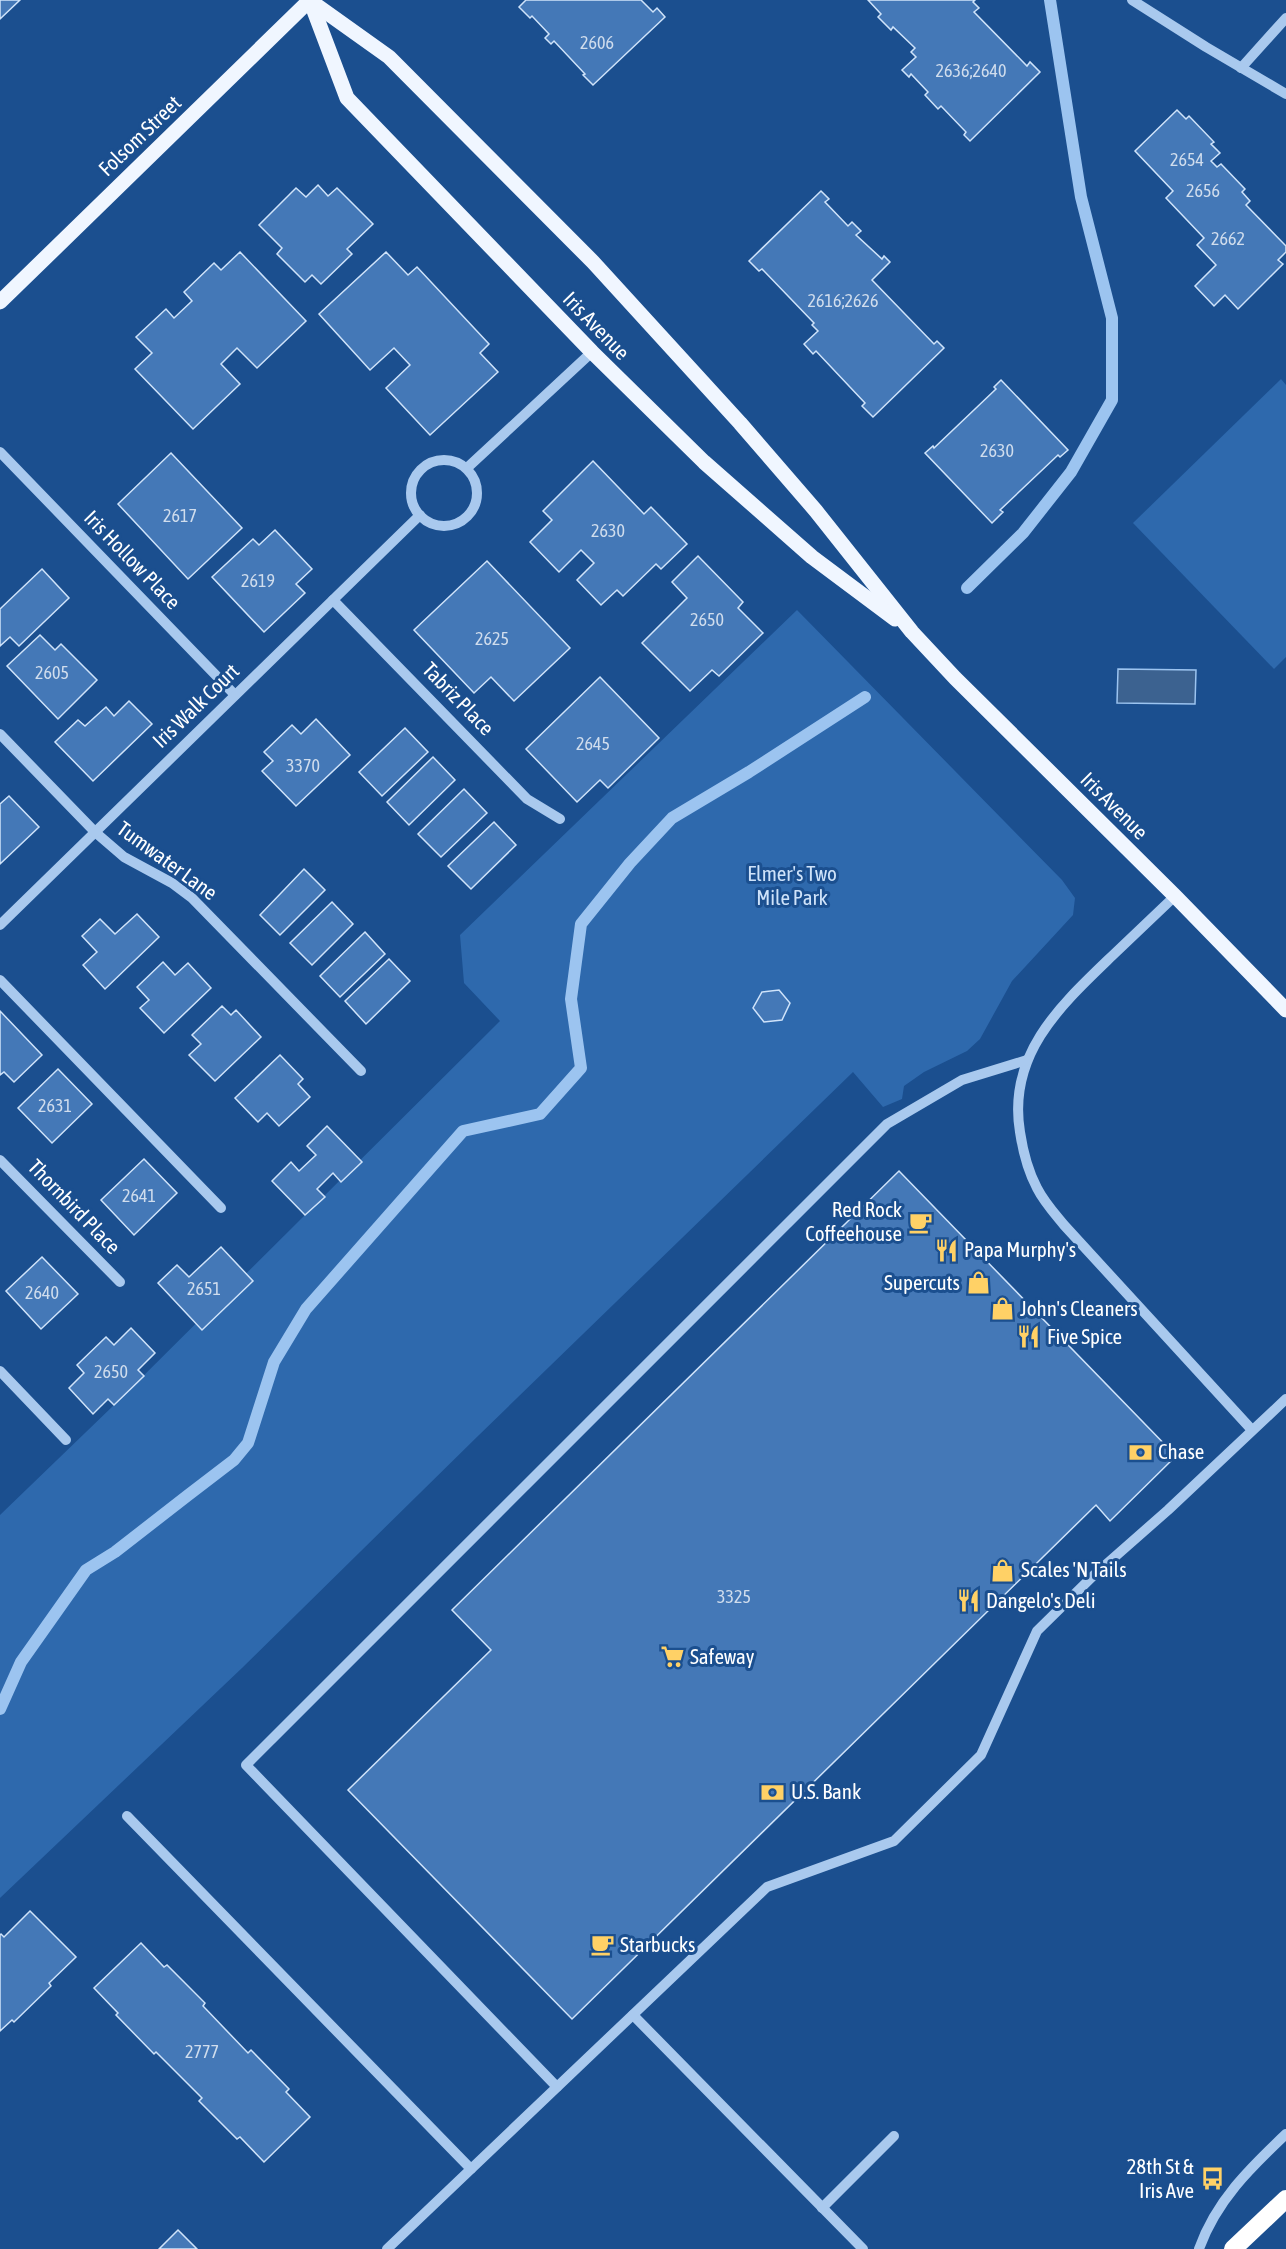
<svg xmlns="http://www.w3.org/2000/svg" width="1286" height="2249" font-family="'Asap Condensed',sans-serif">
	<rect width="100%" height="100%" fill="#1b4f8f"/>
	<g fill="#2e69ad">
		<polygon points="1281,379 1286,385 1286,657 1274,669 1133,523"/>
		<polygon points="797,610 1062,880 1075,898 1073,915 1012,981 980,1039 967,1051 924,1072 904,1086 902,1099 883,1107 853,1072 479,1435 242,1668 0,1898 0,1515 114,1405 500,1021 464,983 460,935"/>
	</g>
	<polygon fill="#3c6290" stroke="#9cc4f0" stroke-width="1.5" points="1118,669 1196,670 1195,704 1117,703"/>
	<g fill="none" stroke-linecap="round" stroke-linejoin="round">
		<g stroke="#9cc4f0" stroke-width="12">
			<polyline points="967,588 1023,533 1071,472 1112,400 1112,318 1081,197 1050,0"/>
			<polyline points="0,1709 21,1662 86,1570 115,1552 187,1496 234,1460 248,1443 274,1362 306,1309 463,1131 540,1114 581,1068 571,999 581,924 630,863 672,818 749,772 865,697"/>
		</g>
	</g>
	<g fill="#4478b7" stroke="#cfe3fa" stroke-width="1.5">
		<polygon points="0,0 20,0 0,19"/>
		<polygon points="526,0 641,0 653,12 657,8 665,17 593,85 583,75 585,74 554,41 551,44 545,38 549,34 532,16 530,18 519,7"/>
		<polygon points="868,0 975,0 973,2 979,8 974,12 1027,66 1030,62 1040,72 970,141 964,135 966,132 941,106 938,109 925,95 928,92 911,74 909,77 902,70 916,57 911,52 915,48 893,27 891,30 878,17 881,14"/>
		<polygon points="1177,110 1186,119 1189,116 1214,142 1211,144 1220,153 1211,161 1217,167 1221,164 1245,189 1242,192 1250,201 1246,205 1286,246 1286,252 1278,260 1283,264 1238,309 1225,295 1214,306 1195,286 1216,265 1197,245 1204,238 1166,198 1173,191 1135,151"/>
		<polygon points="318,185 328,196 337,188 373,224 347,249 352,254 321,284 312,275 305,282 277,254 282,248 259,225 296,188 306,197"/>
		<polygon points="821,191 829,199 825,202 848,226 852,222 861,231 856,235 882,259 884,256 890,262 872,280 934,344 937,341 944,348 873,417 862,406 865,403 816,351 813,354 804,344 818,331 812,325 814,323 762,269 759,271 749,261"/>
		<polygon points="240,252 306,321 257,368 237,348 221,364 240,384 193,429 135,369 152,353 136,337 166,309 174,318 192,301 184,292 214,263 221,270"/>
		<polygon points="386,252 408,275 417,267 489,344 480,353 498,372 430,435 386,388 410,365 394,348 370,370 319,314"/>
		<polygon points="1001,380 1068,450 1060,457 1058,455 1000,510 1003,512 992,523 925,453 933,446 934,448 996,389 994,387"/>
		<polygon points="171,453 242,528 188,579 118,504"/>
		<polygon points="593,461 644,514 651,507 687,544 661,569 656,564 623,596 617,590 601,605 577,580 594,563 581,550 559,572 530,542 552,520 543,511"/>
		<polygon points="275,530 312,569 296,584 305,593 264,632 212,577 253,539 259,545"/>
		<polygon points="698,556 743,602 738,608 763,633 719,676 712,670 690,691 642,643 687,598 672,582"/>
		<polygon points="487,561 570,648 514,701 491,677 474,693 414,630"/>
		<polygon points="42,569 69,598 19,646 10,637 0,646 0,609"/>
		<polygon points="40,635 55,650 61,644 97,680 58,719 7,666"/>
		<polygon points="600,677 659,738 608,788 600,780 577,802 526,749"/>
		<polygon points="129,701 152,724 93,781 55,742 78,720 85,726 106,707 114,716"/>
		<polygon points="316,719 350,755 296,806 262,771 273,761 264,752 292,725 301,734"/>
		<polygon points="405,728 428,752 382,796 359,772"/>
		<polygon points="433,757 455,780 409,825 387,802"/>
		<polygon points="464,789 487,813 441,857 418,834"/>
		<polygon points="9,796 39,827 0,864 0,804"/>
		<polygon points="494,822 516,845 471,889 448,866"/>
		<polygon points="304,869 325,890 280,935 260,915"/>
		<polygon points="332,902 353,924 312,965 290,943"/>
		<polygon points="137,914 159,937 105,989 83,965 97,952 82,936 100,919 115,934"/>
		<polygon points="365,932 385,954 340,997 320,976"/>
		<polygon points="389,959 410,981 366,1024 345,1001"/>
		<polygon points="163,962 175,975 188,963 211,988 164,1033 140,1008 149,1000 137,987"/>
		<polygon points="779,990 790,1003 782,1020 764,1022 753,1008 762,992"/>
		<polygon points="222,1006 231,1015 236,1010 261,1037 215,1081 189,1055 201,1044 192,1035"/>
		<polygon points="0,1011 42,1055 14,1082 4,1072 0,1075"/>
		<polygon points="280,1055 303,1079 298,1084 310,1097 279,1126 267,1113 258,1122 235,1098"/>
		<polygon points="58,1069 92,1104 52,1143 18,1108"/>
		<polygon points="327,1126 362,1162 341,1182 333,1173 317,1189 325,1197 305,1215 272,1181 291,1162 299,1171 316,1155 307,1146"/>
		<polygon points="144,1159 177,1193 134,1235 101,1200"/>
		<polygon points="899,1171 1176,1456 1110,1521 1096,1505 572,2019 348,1790 491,1650 452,1610"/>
		<polygon points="221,1247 253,1281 202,1330 158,1283 177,1265 189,1277"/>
		<polygon points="42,1257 78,1294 41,1329 6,1291"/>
		<polygon points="131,1328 155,1353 138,1370 144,1376 114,1405 108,1399 93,1414 69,1388 84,1373 77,1365 106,1337 114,1345"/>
		<polygon points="30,1911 76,1957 49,1983 51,1986 14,2022 12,2020 0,2031 0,1935 1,1934 4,1937"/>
		<polygon points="141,1943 164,1967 167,1965 205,2003 203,2006 248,2053 251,2050 289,2089 286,2092 310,2117 264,2162 240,2137 237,2139 199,2101 202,2098 156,2052 154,2054 116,2015 118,2013 94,1988"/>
		<polygon points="178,2230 197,2249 159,2249"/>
	</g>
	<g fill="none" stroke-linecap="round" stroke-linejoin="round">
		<g stroke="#a9c9ee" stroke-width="10">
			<polyline points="1132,0 1206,47 1286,94"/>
			<polyline points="1241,68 1286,18"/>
			<polyline points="0,452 235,695"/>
			<circle cx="444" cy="493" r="33"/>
			<polyline points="467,468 592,352"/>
			<polyline points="333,600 527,799 560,819"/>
			<polyline points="0,734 95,832 124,857 172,883 192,898 361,1071"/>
			<path d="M1175,896C1154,916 1133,936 1112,956C1061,1005 1007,1054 1020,1132C1023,1152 1028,1171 1037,1188C1044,1202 1055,1214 1064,1225L1252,1430"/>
			<polyline points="0,925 420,515"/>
			<polyline points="0,980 221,1208"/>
			<polyline points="0,1160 120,1282"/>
			<polyline points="0,1371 66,1440"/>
			<polyline points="127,1816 471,2169"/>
			<polyline points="633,2015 863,2249"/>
			<polyline points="557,2087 246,1765 887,1124 962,1080 1027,1060"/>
			<polyline points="822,2208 894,2136"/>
			<polyline points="387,2249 767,1887 894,1841 981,1755 1037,1631 1093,1576 1168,1510 1286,1399"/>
			<path d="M1199,2249C1216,2201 1250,2168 1286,2134"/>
		</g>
		<g stroke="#f0f6ff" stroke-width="15">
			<polyline points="309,0 389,57 593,262 740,423 816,511 912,632 955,678 1175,896 1286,1010"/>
			<polyline points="310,0 347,98 592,352 704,462 812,557 895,619"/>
			<polyline points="0,302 310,0"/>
		</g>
		<polyline stroke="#fff" stroke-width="18" points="1233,2249 1286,2199"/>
	</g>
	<defs>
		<symbol id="cafe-bare" viewBox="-9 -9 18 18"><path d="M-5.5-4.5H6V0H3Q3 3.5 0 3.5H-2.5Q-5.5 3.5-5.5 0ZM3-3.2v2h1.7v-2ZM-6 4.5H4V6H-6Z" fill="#ffd166" stroke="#1b4f8f" stroke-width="2.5" paint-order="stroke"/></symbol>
		<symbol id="restaurant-bare" viewBox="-9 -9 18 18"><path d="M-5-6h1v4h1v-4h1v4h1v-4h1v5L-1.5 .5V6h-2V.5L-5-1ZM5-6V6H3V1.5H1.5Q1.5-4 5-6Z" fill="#ffd166" stroke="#1b4f8f" stroke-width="2.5" paint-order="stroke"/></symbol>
		<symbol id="shop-bare" viewBox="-9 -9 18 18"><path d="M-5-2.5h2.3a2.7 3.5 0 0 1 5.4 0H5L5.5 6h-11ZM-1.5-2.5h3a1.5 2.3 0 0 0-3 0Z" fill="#ffd166" stroke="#1b4f8f" stroke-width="2.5" paint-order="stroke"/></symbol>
		<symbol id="bank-bare" viewBox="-9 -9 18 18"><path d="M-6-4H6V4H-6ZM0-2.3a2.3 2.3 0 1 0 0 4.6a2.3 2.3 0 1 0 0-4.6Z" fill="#ffd166" stroke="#1b4f8f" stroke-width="2.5" paint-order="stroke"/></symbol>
		<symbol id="supermarket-bare" viewBox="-9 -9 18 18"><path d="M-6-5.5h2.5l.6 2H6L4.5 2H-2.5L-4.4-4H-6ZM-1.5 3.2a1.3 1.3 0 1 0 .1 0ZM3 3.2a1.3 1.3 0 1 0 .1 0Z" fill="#ffd166" stroke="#1b4f8f" stroke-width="2.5" paint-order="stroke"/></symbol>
		<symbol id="bus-bare" viewBox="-9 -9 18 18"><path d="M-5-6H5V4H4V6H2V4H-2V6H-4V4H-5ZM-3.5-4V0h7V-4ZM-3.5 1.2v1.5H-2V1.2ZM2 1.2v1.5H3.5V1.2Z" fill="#ffd166" stroke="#1b4f8f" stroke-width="2.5" paint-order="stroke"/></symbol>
	</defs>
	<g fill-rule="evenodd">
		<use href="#cafe-bare" x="904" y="1206" width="33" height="33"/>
		<use href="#restaurant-bare" x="930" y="1234" width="33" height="33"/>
		<use href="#shop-bare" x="962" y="1266" width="33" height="33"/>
		<use href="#shop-bare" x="986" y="1292" width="33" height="33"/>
		<use href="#restaurant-bare" x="1012" y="1320" width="33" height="33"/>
		<use href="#bank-bare" x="1124" y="1436" width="33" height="33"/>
		<use href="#shop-bare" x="986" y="1554" width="33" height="33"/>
		<use href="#restaurant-bare" x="952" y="1584" width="33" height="33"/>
		<use href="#supermarket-bare" x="656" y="1640" width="33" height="33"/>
		<use href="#bank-bare" x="756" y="1776" width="33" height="33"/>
		<use href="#cafe-bare" x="586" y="1928" width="33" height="33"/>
		<use href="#bus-bare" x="1196" y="2162" width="33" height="33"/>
	</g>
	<g text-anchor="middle" stroke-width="6" stroke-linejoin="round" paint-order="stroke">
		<g font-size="18" fill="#d0dded">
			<text x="597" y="49">2606</text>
			<text x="971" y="77">2636;2640</text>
			<text x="1187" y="166">2654</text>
			<text x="1203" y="197">2656</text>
			<text x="1228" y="245">2662</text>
			<text x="843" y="307">2616;2626</text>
			<text x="997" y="457">2630</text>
			<text x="180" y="522">2617</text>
			<text x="608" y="537">2630</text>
			<text x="258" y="587">2619</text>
			<text x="707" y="626">2650</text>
			<text x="492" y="645">2625</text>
			<text x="52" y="679">2605</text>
			<text x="593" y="750">2645</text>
			<text x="303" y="772">3370</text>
			<text x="55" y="1112">2631</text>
			<text x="139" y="1202">2641</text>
			<text x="204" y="1295">2651</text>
			<text x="42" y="1299">2640</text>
			<text x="111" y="1378">2650</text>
			<text x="734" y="1603">3325</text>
			<text x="202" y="2058">2777</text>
		</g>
		<g font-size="21" fill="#fff" stroke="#1b4f8f">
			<text transform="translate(140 136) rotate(-44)" y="7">Folsom Street</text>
			<text transform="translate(596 326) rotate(46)" y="7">Iris Avenue</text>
			<text transform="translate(132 560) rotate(46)" y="7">Iris Hollow Place</text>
			<text transform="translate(458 699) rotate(46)" y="7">Tabriz Place</text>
			<text transform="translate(196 706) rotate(-44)" y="7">Iris Walk Court</text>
			<text transform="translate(1114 806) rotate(45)" y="7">Iris Avenue</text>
			<text transform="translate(167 861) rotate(36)" y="7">Tumwater Lane</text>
			<text transform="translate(74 1207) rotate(46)" y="7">Thornbird Place</text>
		</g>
		<g font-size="21" fill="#cfe3fa" stroke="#1b4f8f">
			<text x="792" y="881">Elmer's Two<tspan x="792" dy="24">Mile Park</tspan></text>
		</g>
		<g font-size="21" fill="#fff" stroke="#1b4f8f" text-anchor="start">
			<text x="902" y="1217" text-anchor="end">Red Rock<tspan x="902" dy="24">Coffeehouse</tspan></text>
			<text x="964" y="1257">Papa Murphy's</text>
			<text x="960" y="1290" text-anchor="end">Supercuts</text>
			<text x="1020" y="1316">John's Cleaners</text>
			<text x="1047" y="1344">Five Spice</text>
			<text x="1158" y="1459">Chase</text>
			<text x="1021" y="1577">Scales 'N Tails</text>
			<text x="986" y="1608">Dangelo's Deli</text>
			<text x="690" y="1664">Safeway</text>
			<text x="791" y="1799">U.S. Bank</text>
			<text x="620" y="1952">Starbucks</text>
			<text x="1194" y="2174" text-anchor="end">28th St &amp;<tspan x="1194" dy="24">Iris Ave</tspan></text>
		</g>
	</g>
</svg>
